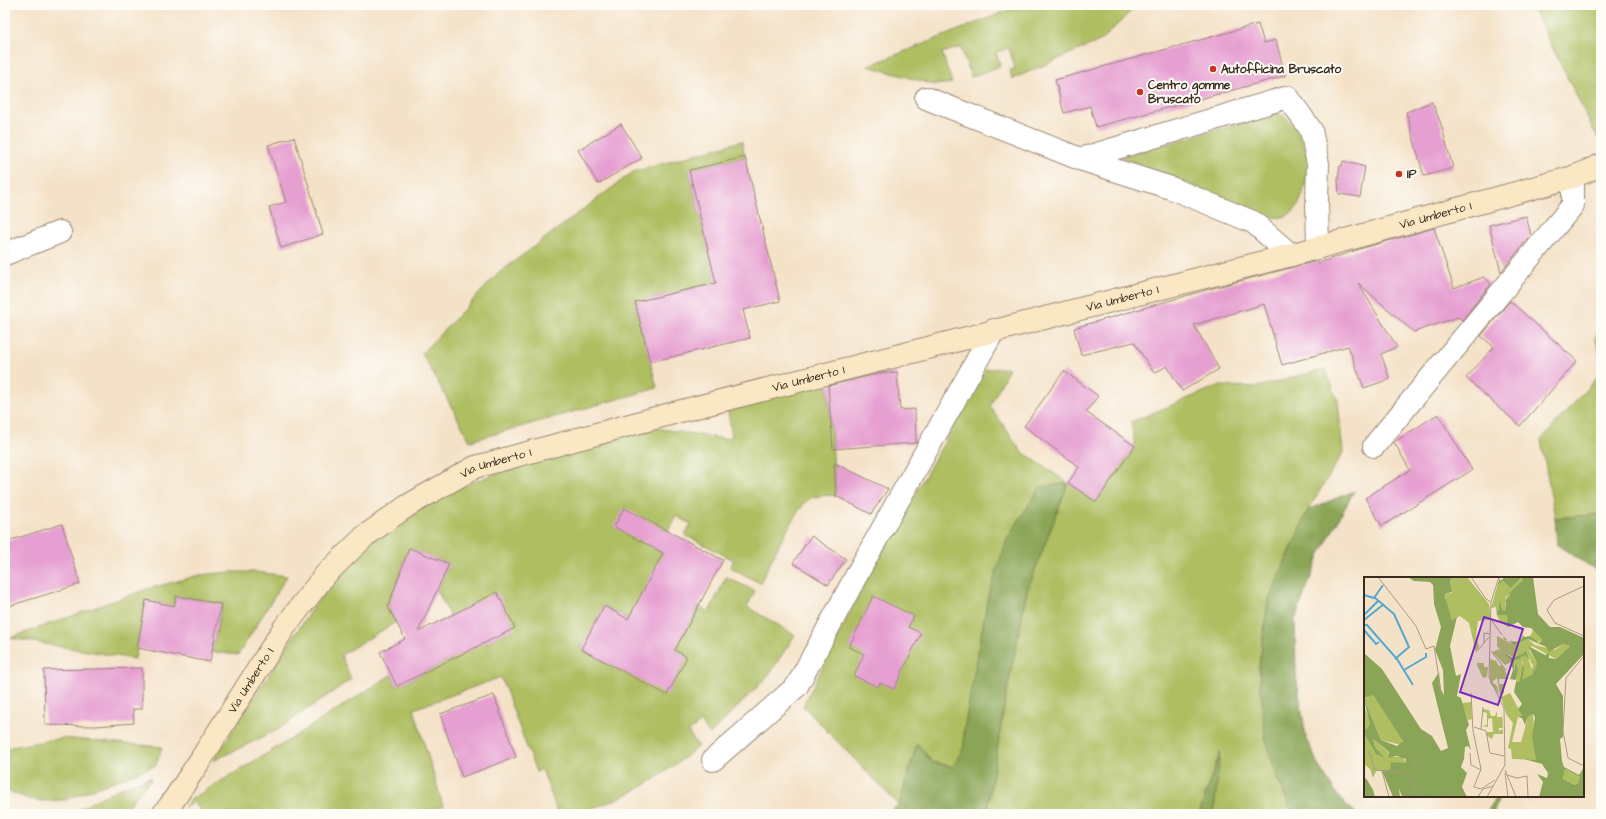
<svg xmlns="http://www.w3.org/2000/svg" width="1606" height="819" font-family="'Architects Daughter',sans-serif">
	<rect width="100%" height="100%" fill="#fdfcf7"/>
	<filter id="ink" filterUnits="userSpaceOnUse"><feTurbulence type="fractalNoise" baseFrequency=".025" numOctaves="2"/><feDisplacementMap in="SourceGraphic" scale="8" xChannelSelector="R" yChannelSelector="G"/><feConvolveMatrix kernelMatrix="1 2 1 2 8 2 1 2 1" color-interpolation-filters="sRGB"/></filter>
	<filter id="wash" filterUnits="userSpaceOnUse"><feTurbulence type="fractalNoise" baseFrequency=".012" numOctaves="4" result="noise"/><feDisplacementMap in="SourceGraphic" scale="16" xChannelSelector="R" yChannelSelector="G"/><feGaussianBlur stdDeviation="0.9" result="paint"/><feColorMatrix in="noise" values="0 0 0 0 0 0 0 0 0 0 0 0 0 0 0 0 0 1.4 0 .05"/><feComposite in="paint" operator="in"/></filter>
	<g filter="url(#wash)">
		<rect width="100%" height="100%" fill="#f4e2c8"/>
		<g fill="#aebe61" stroke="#747440">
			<polygon points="1021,5 1137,5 1102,40 1012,79 1010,70 1015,69 1009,48 996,52 1000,66 971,77 961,47 942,53 952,83 935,85 868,66"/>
			<polygon points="1531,5 1601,5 1601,138 1598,139"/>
			<path d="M1277,113C1297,120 1309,149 1308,170C1308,174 1306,180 1305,185C1301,205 1292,223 1269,216L1120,157Z"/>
			<polygon points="742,141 745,157 689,170 716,283 635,302 657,388 470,441 422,353 499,273 633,172"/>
			<polygon points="1601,330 1601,357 1595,337"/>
			<polygon points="1009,368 990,406 1021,451 1096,502 1135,446 1131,422 1218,386 1258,387 1325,369 1338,401 1343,453 1308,510 1268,602 1259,667 1278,780 1293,814 1214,814 1219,755 1199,814 992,814 988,804 1005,702 1027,591 1068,483 988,597 964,731 964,747 953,767 932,762 917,744 899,805 803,706 872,569 986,369"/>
			<polygon points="1601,373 1601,514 1555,518 1541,440"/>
			<path d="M827,377L836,496C829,495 818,495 811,498C796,505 769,566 760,583L730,567L734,560L685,535L691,524L676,516L668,531L656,525L646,544L663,553L633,621L604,606L581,649L667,694L687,657L675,650L699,606L709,612L726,577L755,591L747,607L795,635L768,676L710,735L701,722L688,732L698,746C667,773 634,795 595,807C583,810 571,814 558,814L542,769L536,772L501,677L414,709L443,806L413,814H203L194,802L184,808L191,799L286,742L391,675L397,686L514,628L450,616L437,590L449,564L409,548L388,607L396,622L341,655L351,679L279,729L213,761L311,610L348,563L381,530L453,490L489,476L656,428L724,439L732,437L726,400Z"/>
			<polygon points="231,572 256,572 287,576 238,655 212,652 222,604 176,596 174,606 146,601 135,659 10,638 147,589 200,575"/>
			<polygon points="62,738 162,747 156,765 65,800 41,801 29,799 5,790 5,748"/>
			<path d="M150,777L151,779L121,814H72C96,798 122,787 150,777Z"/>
		</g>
		<g fill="#8aa557" stroke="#62683a">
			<polygon points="1068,483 1027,591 1005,702 988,804 992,814 886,814 899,805 917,743 932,762 953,767 964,747 964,731 988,597 1007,539 1040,487"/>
			<polygon points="1354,491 1319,556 1295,619 1296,675 1306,737 1318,765 1339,798 1356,814 1293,814 1278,780 1265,738 1259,667 1268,602 1308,510"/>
			<polygon points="1601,514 1601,573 1557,545 1555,518"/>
			<polygon points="1220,752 1214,814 1199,814"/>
			<polygon points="1497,796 1500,796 1493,814 1486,814"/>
		</g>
		<g id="blocks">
			<g fill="#e69fd1">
				<polygon points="1258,24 1264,43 1276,40 1285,76 1096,127 1090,106 1064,113 1055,80"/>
				<polygon points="1432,102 1441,124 1453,168 1424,176 1406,112"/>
				<polygon points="621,124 642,158 598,184 578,150"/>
				<polygon points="294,137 323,234 281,248 269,207 286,202 268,145"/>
				<polygon points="745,157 780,301 743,310 750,338 650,362 635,302 716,283 689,170"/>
				<polygon points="1343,161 1365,167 1360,197 1339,194 1338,179 1340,166 1342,166"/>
				<polygon points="1526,216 1531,235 1501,272 1489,225"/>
				<polygon points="1434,228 1454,288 1484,277 1491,284 1462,320 1458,317 1414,332 1358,283 1397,347 1381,354 1390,379 1364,388 1348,346 1282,365 1264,304 1194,325 1219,369 1182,391 1167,366 1154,373 1134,342 1081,355 1074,328 1213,288 1317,261 1318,263 1363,248"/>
				<polygon points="1510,301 1577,361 1520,426 1466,378 1494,347 1481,336"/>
				<polygon points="1064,371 1098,396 1086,412 1135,446 1096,502 1068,483 1079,467 1024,426"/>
				<polygon points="897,372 900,410 915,409 916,443 833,449 828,386 881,373"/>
				<polygon points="1438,414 1472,470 1382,526 1365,498 1410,470 1394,442"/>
				<polygon points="834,463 888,489 871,514 836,496"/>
				<polygon points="624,508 723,560 675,650 687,657 667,695 581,649 604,606 628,619 663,553 614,527"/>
				<polygon points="62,524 80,584 9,606 5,593 5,542"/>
				<polygon points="811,536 846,559 828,585 793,563"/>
				<polygon points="409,548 449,564 418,632 497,592 515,628 397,686 380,652 405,639 388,607"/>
				<polygon points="176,596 221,604 210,662 137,648 146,600 174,606"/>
				<polygon points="873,596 914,616 908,627 921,633 894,689 880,683 878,687 854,676 864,654 849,647"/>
				<polygon points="142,668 142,709 133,709 134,723 96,726 45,725 44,670"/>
				<polygon points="494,695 516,757 462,777 440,714"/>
			</g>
		</g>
	</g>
	<g filter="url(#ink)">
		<use href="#blocks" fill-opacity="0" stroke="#988673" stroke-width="1"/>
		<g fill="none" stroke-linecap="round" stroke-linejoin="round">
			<defs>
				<g id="street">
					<polyline points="926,98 1080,159 1171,188 1253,222 1291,255"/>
					<polyline points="1080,159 1288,97 1311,130 1318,164 1317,202 1318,248"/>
					<polyline points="5,254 60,232"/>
					<polyline points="1374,446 1573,205 1573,177"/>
					<polyline points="713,760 797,686 862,565 994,330"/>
				</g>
				<g id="secondary">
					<path id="s1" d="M163,814L169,807L201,759L284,628L325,575L365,536L407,506L475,467L681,411L1291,255L1573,177L1601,165"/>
				</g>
			</defs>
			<use href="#street" stroke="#988673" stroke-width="24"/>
			<use href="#secondary" stroke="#988673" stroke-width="24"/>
			<use href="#street" stroke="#fff" stroke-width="22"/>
			<use href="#secondary" stroke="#fae7c3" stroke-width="22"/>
		</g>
	</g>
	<g fill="#c8321e" stroke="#fdfcf7" stroke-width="1.5">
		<circle cx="1213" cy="69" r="4"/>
		<circle cx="1140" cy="92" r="4"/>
		<circle cx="1399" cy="174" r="4"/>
	</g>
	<g text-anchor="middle" stroke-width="4" stroke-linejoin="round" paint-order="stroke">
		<g font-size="12" font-weight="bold" fill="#3b2a1e" stroke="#fdfcf7" text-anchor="start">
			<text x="1221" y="73">Autofficina Bruscato</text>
			<text x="1148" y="89">Centro gomme<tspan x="1148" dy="14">Bruscato</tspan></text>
			<text x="1407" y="178">IP</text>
		</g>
		<g font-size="12" fill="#3b2a1e" stroke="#fdfcf7">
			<text dy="4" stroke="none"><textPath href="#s1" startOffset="1468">Via Umberto I</textPath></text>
			<text dy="4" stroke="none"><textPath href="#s1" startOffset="1144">Via Umberto I</textPath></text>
			<text dy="4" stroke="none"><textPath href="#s1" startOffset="820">Via Umberto I</textPath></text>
			<text dy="4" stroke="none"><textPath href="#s1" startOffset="496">Via Umberto I</textPath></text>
			<text dy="4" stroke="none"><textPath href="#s1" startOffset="160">Via Umberto I</textPath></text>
		</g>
	</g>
	<g transform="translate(1364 577)">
		<rect width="220" height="220" fill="#f4e2c8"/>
		<path d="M89,0H103L125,27L127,42L114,44L112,60L115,69L112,76L105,46L96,39L88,43L83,29L81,17L88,16L86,4ZM157,1L159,3L154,9L141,20V22L148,15L141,27V34L138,32L136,22L134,35L132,30L127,31L134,6L139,4L146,11L136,20ZM143,37L144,43V50L136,45L133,38ZM169,53L179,62V64L173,65L166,60ZM133,59L146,66L164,62L171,68L191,73L199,67L206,69L192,82L168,69L165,73L173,86L171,95L162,102L153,105H152L154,94L151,87L150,94V84L155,82L158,87L156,103L159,87L156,81L161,77L164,81L169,96V89L162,73L160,75L154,71L160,76L151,81L135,73L146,82L147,85L141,88L128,75L136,72L133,69ZM126,82L132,84L135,89L138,88L142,95L143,102H135V107H140V116L136,119L133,101L128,105L133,109L135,117L126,106ZM114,83V86H120V90H124L123,100L119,101L113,88ZM146,116L158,138L154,140L148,165H157L164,140L169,137L172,183L148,182L147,172L144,171L149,146L142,137L137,120ZM8,117L39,161L37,168L17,163L0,122ZM107,125L108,142L104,143L98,126ZM0,128L7,148L2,152L0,151ZM119,132L125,133L127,139H131L133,134V140H138V135L139,151H135V154L139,152V157H130L128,162L123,159V155H129L128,141L124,142V150L118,149L123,148V136L119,135ZM0,157L9,172L19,179L11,170L9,162L24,175L25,180H40L41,186L26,194H12L9,201L6,192L0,187ZM201,192L216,200L214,206L211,208L199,202Z" fill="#aebe61"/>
		<path d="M44,0H89L86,4L88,15L81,17V20L88,43L93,40L86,69L92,99L97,97L93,119L97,121L105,148L102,153L107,173L104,169L101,170L100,182L97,190L103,196L98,210L103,220H38L35,211L36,220H29L18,194L26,193L27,185L41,186L42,182L33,179L24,181L25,175L9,162L11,170L20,180L12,177L0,157V151L2,152L6,148L0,122L17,163L33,169L39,164L9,118L0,121V76L18,92L57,152L68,159L77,174L84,171L68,106L75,95L76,111L80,118L79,93L71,73L77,50L70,27L69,8L66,5L50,4ZM136,0V4L141,0H169L174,37L186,50H196L220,61V77L192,107L199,119V160L196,162L198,184L200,190L215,198L220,190V220H175L179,205L173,197L183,201L184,196L178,187L160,182L172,183L168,159L171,140L169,137L164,140L161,148L158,141L154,140L158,138L154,132L158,127L150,115L152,105L156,104L158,87L155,82L150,84V94L152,85L154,94L152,103L146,102L149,93L146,82L135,73L149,81L160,76L150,69L160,75L162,73L170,95L173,86L164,69L181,78L185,76V81L192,82L206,69L199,67L185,75L182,70L164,62L150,67L140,62L139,59L144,64L154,65L159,60L156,57L161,60L166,59L175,66L179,63L167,51L159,50L154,45L144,50L143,38H133L132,30L134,35L136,21L138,32L141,34L142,24L147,16L139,22L159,3L157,1L137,20L146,11L139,4L134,7ZM161,78L167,85L169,97L158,103L160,92L156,81ZM201,192L216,200L214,206L211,208L199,202ZM2,201L9,213L11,220H0V203Z" fill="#8aa557" fill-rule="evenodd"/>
		<path fill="none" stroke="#53a8cf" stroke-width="2" d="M0,18L10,21L19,8M10,20L30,37L45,70L31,82M0,38L14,24M0,43L20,27M0,48H3L33,82L49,108M0,53L12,67L15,65M40,93L62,80V76"/>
		<path fill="none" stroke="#aa9884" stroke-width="1" d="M14,0L52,49L62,72L70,69L77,114M107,0L122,22L127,25M220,9L190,23L183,33L191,46L220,59M128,44L138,58M120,66V56L126,57M114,73L125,60M127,74L142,93M220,79L202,101L199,154L204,181L220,189M107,116L109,154L117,192L110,210L117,212L131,203M110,150L122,154L126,176L140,179M117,152L119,130M5,174L11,193L40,195L46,201L53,220M106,176L107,188L117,193M141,193L143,198L153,201L163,199L164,220M18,194L25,220M141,196L144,220M43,197L52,187L46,180M143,198L152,220M114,220L119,212L129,209M123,220L141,188L140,131L125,100L127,25L135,0"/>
		<path fill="#7b2cbf" fill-opacity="0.15" stroke="#7b2cbf" stroke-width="2" d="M120,40L159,52L134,128L96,115Z"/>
		<rect width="220" height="220" fill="none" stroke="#3b2a1e" stroke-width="2"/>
	</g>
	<rect width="1606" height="819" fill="none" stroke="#fdfcf7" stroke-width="20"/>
</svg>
